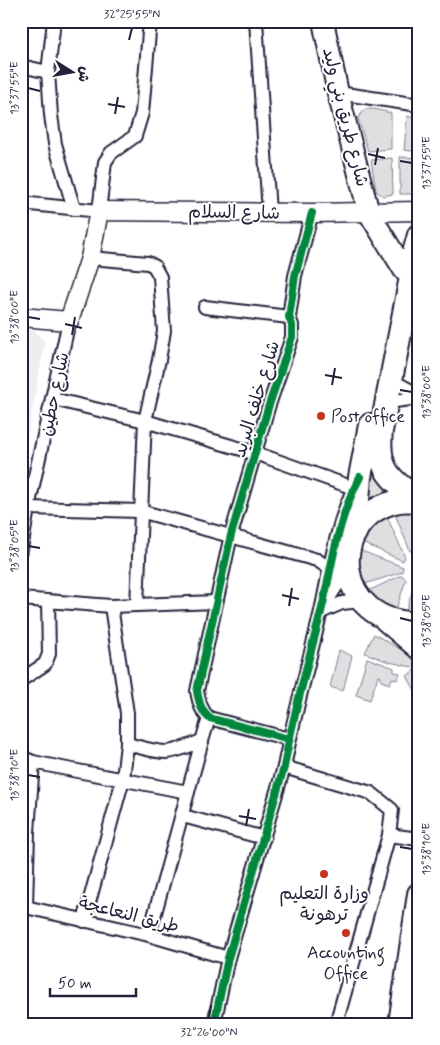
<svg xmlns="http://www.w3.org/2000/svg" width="440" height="1045" font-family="Mynerve,'Playpen Sans Arabic',sans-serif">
	<rect width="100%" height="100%" fill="#fff"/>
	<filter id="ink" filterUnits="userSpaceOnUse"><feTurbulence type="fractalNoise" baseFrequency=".02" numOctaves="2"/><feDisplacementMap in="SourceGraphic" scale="10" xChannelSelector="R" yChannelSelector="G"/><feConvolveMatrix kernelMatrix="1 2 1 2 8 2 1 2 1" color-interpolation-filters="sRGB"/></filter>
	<g filter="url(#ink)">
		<polygon fill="#eeeef1" points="21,330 34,330 45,342 21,470"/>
		<g fill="#dfdfe2" stroke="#80808e">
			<polygon points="365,109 374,109 391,113 391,149 368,151 358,118"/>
			<polygon points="407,116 419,119 419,152 404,150"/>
			<polygon points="400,157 419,158 419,193 417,194 400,194"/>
			<polygon points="392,158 393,194 383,196 376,191 371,160"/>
			<polygon points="371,459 394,492 364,511"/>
			<polygon points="419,505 419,540 415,551 410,551 392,507"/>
			<polygon points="385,512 405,557 403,561 361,542"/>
			<polygon points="359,550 403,567 402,572 359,586"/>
			<polygon points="402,575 406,580 393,618 366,592"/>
			<polygon points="416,578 419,578 419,620 406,612"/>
			<polygon points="374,634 419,660 419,704 417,694 407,676 417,668 389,662 365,653"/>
			<polygon points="339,650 352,656 343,691 330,687"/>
			<polygon points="367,658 394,668 394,672 400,673 397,680 392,678 390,684 381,681 381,677 378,676 370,700 356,695"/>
		</g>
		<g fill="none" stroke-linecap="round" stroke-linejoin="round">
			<defs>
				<g id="street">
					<polyline points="54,21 48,72 51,115 55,144 74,209"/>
					<polyline points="256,21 269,212"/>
					<polyline points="21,66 48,72"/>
					<polyline points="338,93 419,105"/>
					<polyline points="21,203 99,211 105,162 111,153 135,136 142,113 150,21"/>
					<polyline points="90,258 148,263 154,266 160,277 164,331 159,360 145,421 137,605"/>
					<polyline points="205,307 289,317"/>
					<polyline points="391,380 419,395"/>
					<polyline points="53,399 145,421 255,453 354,488"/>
					<polyline points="387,402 419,398"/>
					<polyline points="28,508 140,511 317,560 335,572"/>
					<polyline points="21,550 28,508 69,321"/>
					<polyline points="21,599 111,606 216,602"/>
					<polyline points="327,601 348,568"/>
					<polyline points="321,612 342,603 362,601"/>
					<polyline points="21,680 45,664 49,654 48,602"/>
					<path d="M289,739L209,718C201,711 199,702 197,691L231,535L268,408L292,337V325L289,317L295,276L312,213"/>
					<path d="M127,744C140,747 154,752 167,752C179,751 191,745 202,741L209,718"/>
					<polyline points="21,757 33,762 67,769 188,792 149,935"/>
					<polyline points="284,767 371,793 392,810 389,835 336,1024"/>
					<polyline points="188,792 202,741"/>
					<polyline points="183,816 264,838"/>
					<polyline points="389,835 419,839"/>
					<polyline points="21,906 149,935 228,958"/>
					<polyline points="26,906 28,832 33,762"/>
					<polyline points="84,921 123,779 127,744 127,713 111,606"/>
					<path d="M214,1024L228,958L284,767C294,714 309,663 321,611C330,570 335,530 352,492"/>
				</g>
				<polyline id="secondary" points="21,317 69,321 90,258 99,211 312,213 419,211"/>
				<polyline id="primary" points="323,21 338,93 369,213 404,270"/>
				<g id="highway">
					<path d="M419,235L411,264V277L381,431C377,470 389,478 419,500"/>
					<path d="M419,501C413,501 406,500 399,501C324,516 332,626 419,623"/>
					<polyline points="355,533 360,477 370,425"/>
					<polyline points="386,620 419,648"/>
					<polyline points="400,1024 419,894"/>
				</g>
			</defs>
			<use href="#street" stroke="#22223b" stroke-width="16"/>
			<use href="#secondary" stroke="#22223b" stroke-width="21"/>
			<use href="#primary" stroke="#22223b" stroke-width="24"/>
			<use href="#highway" stroke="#22223b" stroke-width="26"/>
			<use href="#street" stroke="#fff" stroke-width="12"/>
			<use href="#secondary" stroke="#fff" stroke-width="18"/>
			<use href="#primary" stroke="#fff" stroke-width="20"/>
			<use href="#highway" stroke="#fff" stroke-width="22"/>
			<defs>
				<g id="cycleway">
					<path d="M289,739L209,718C201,711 199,702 197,691L231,535L268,408L292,337V325L289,317L295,276L312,213"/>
					<path d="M214,1024L228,958L284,767C293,715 308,663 321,612C333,564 336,522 360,477"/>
				</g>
			</defs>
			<use href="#cycleway" stroke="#fff" stroke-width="11"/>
			<use href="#cycleway" stroke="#00873e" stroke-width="8"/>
		</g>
	</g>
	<path fill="none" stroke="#22223b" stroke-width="2" d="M129,40L132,28M28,88L40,91M108,104L125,107M115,114L118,97M368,154L385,158M400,161L412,163M375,165L378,148M28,317L40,319M65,324L82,328M72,335L75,317M325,375L342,378M332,385L335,368M400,390L412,392M28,546L40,548M282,595L299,599M289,606L292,588M400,618L412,621M28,775L40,777M239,816L256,819M246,826L249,809M400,847L412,849M209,1018L211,1005"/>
	<g fill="#c8321e" stroke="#fff" stroke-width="2">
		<circle cx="321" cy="416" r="5"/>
		<circle cx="324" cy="874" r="5"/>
		<circle cx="346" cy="933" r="5"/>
	</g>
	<g text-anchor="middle" stroke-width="4" stroke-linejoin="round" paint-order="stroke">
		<g font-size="18" fill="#22223b" stroke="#fff">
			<text transform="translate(346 117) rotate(76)" y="6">شارع طريق بني وليد</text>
			<text transform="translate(234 212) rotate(1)" y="6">شارع السلام</text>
			<text transform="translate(54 394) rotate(-78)" y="6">شارع حطين</text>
			<text transform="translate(256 399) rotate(-73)" y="6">شارع خلف البريد</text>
			<text transform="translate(129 914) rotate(14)" y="6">طريق النعاعجة</text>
		</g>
		<g font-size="18" fill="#22223b" stroke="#fff">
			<text x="331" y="422" text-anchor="start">Post office</text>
			<text x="324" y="899">وزارة التعليم<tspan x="324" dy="21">ترهونة</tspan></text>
			<text x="346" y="958">Accounting<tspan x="346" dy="21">Office</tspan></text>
		</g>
	</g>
	<rect width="440" height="1045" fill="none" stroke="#fff" stroke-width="55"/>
	<g transform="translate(72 72) rotate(101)" stroke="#ffffff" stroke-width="4" paint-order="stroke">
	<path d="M0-4L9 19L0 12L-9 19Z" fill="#22223b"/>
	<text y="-8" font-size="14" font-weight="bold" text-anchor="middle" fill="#22223b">ش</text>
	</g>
	<path d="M50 988v8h86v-8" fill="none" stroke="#22223b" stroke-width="2.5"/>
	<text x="58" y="988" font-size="15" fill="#22223b" stroke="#ffffff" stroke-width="4" paint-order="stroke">50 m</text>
	<rect x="28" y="28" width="384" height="990" fill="none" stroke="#22223b" stroke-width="2"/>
	<g font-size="12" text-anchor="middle" fill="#22223b">
		<text x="132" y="18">32°25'55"N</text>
		<text transform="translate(14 88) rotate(-90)" y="4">13°37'55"E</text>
		<text transform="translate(426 163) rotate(-90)" y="4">13°37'55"E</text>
		<text transform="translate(14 317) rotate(-90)" y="4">13°38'00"E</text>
		<text transform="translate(426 392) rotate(-90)" y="4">13°38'00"E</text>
		<text transform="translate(14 546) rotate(-90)" y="4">13°38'05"E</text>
		<text transform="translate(426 621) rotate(-90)" y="4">13°38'05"E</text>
		<text transform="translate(14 775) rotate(-90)" y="4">13°38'10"E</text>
		<text transform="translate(426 849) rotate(-90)" y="4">13°38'10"E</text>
		<text x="209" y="1036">32°26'00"N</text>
	</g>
</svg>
